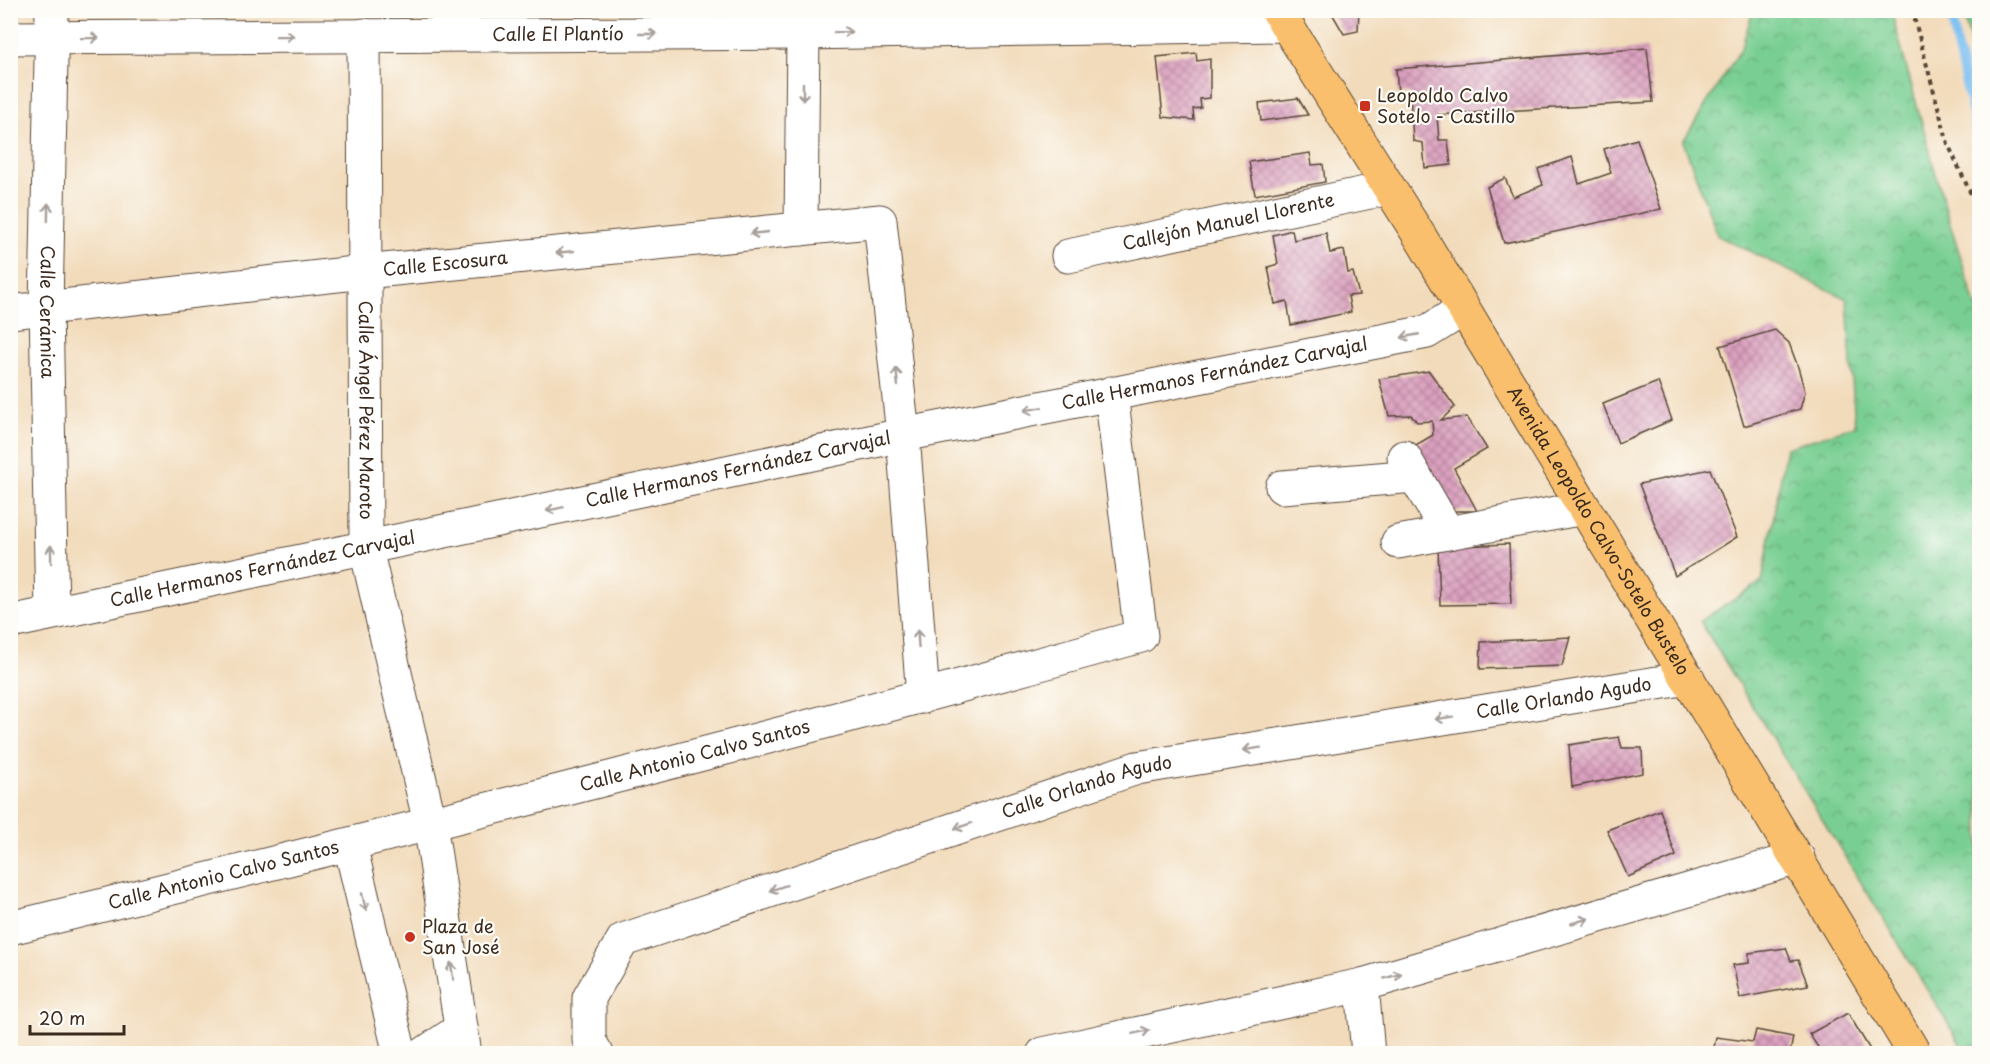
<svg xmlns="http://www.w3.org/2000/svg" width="1990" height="1064" font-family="'Playpen Sans',sans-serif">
	<defs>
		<pattern id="park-crowns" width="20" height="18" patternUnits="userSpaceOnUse" patternTransform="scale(1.5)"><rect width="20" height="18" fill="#79cf93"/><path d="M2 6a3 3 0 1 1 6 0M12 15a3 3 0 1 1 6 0" fill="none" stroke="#64a877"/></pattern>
		<pattern id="building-cross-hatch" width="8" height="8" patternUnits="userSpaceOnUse" patternTransform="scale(1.5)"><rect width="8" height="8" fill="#dba1bf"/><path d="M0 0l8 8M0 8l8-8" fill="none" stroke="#b3839b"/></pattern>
	</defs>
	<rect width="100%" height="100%" fill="#fdfcf7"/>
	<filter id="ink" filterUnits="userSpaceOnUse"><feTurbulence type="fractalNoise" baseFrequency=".0167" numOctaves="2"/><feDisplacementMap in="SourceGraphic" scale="12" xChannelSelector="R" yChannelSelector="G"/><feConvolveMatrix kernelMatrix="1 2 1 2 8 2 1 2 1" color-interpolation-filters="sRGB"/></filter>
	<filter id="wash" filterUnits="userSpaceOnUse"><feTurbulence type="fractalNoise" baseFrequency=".008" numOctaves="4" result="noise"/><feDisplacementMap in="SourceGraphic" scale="24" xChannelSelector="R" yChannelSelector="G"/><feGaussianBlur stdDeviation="1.35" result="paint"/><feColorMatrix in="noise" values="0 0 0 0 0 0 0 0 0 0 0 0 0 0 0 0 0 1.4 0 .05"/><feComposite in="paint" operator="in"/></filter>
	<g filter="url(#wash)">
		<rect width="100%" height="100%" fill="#f2dbbb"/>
		<polygon fill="url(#park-crowns)" stroke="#5a7c58" stroke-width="1.5" points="1753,11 1891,11 1947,214 1979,315 1979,1053 1966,1053 1700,621 1762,582 1786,448 1855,426 1847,299 1718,236 1683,141 1741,49"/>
		<polygon fill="#79cf93" stroke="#5a7c58" stroke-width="1.5" points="1962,11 1979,11 1979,69"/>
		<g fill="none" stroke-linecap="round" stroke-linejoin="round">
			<polyline stroke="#7bc0f2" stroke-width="9" points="1951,10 1956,43 1980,145"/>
		</g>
		<g id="blocks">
			<g fill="url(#building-cross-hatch)">
				<polygon points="1330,10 1359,10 1358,31 1344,34"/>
				<polygon points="1647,48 1653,102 1437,115 1439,140 1448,140 1451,165 1425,168 1423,143 1413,141 1410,93 1398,93 1396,69"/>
				<polygon points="1196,53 1197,61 1210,59 1210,98 1200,99 1201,108 1193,109 1194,120 1163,117 1157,57"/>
				<polygon points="1298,98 1308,115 1261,121 1259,103"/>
				<polygon points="1637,139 1661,209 1504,243 1487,187 1505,178 1513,197 1543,185 1538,169 1572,157 1579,184 1611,173 1604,149"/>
				<polygon points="1310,153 1312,165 1323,164 1325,182 1255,195 1249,162"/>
				<polygon points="1292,230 1294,240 1326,233 1330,253 1344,250 1348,273 1353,272 1359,295 1348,296 1351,312 1291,325 1287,301 1275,304 1268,267 1278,264 1273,235"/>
				<polygon points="1775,330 1789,343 1798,367 1805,392 1800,409 1744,426 1720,346"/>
				<polygon points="1429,371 1455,407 1441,420 1467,417 1487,449 1454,468 1477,511 1456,511 1449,516 1409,449 1433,435 1432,421 1417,422 1411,415 1389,416 1379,379"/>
				<polygon points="1658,382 1672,420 1618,443 1603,404"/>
				<polygon points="1710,469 1737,537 1675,576 1639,484"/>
				<polygon points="1509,544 1511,604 1440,605 1438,547"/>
				<polygon points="1570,637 1562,666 1480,669 1481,642"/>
				<polygon points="1619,737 1622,748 1642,748 1643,773 1572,787 1569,745"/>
				<polygon points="1660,810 1676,856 1628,877 1607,830"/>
				<polygon points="1786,948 1791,961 1798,960 1808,985 1740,998 1733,965 1749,963 1749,953"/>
				<polygon points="1848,1013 1872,1053 1822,1053 1809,1034"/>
				<polygon points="1756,1030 1793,1037 1790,1053 1713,1053 1716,1037 1753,1042"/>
			</g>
		</g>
	</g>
	<g filter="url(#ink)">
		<use href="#blocks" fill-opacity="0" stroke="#564536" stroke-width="1.5"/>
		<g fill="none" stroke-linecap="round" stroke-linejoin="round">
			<defs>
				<g id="minor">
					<path id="s1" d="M52,10L46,308L52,613"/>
					<path id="s2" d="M364,35L366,549L430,823L465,1054"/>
					<path id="s3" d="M10,38L803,33L1286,25"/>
					<polyline points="801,229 803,33"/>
					<path id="s4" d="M1068,256L1389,188"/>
					<path id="s5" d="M10,312L364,272L880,221L903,435L923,697"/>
					<polyline points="1404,457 1448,533"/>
					<polyline points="1282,487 1415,476"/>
					<polyline points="1398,542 1584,508"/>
					<path id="s6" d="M10,622L903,435L1427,332L1462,310"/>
					<polyline points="350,845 400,1054"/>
					<path id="s7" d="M10,928C388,835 766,741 1141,636L1111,393"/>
					<polyline points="1362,985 1368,1054"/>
					<polyline points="424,1054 461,1029"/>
					<path id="s8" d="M597,1054L589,1041V998L623,940L1137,768L1688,678"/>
					<polyline points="1043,1054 1362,985 1798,858"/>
				</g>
				<g id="major">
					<path id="s9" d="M1277,10L1419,235L1915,1054"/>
				</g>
			</defs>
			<use href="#minor" stroke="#564536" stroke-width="35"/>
			<use href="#major" stroke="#564536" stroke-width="35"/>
			<polyline stroke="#564536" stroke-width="4" stroke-dasharray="4.5 4.5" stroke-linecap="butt" points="1912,10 1948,144 1980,214"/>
			<use href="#minor" stroke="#fff" stroke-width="33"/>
			<use href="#major" stroke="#f9bf6c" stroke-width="33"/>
		</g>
		<defs><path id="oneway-shaft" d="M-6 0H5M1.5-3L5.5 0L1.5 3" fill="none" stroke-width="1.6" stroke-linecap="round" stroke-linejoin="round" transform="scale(1.5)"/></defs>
		<g stroke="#a79f9a">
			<use href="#oneway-shaft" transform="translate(843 32) rotate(-1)"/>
			<use href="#oneway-shaft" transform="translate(648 34)"/>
			<use href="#oneway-shaft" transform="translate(285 36) rotate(-1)"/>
			<use href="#oneway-shaft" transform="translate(90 38) rotate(-1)"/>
			<use href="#oneway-shaft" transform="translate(803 92) rotate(90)"/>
			<use href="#oneway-shaft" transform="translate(48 212) rotate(-89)"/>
			<use href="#oneway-shaft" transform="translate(759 233) rotate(174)"/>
			<use href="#oneway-shaft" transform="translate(565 252) rotate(174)"/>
			<use href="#oneway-shaft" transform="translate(1410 336) rotate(169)"/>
			<use href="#oneway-shaft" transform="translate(897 377) rotate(-96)"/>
			<use href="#oneway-shaft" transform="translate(1033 409) rotate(169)"/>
			<use href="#oneway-shaft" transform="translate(555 509) rotate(168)"/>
			<use href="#oneway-shaft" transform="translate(51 554) rotate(-91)"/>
			<use href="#oneway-shaft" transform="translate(918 639) rotate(-94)"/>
			<use href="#oneway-shaft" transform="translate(1444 718) rotate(171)"/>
			<use href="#oneway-shaft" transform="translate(1252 749) rotate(171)"/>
			<use href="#oneway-shaft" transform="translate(963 826) rotate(162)"/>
			<use href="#oneway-shaft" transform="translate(778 888) rotate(162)"/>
			<use href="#oneway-shaft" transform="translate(364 902) rotate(77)"/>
			<use href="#oneway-shaft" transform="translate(1580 921) rotate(-16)"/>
			<use href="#oneway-shaft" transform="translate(452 971) rotate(-99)"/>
			<use href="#oneway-shaft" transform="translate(1393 976) rotate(-16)"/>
			<use href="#oneway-shaft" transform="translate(1141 1032) rotate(-12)"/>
		</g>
	</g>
	<g fill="#c8321e" stroke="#fdfcf7" stroke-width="2">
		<rect x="1359" y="100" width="12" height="12" rx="3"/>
		<circle cx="410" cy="937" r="6"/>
	</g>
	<g text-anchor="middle" stroke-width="4.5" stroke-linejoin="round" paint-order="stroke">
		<g font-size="18" fill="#3b2a1e" stroke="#fdfcf7">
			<text dy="6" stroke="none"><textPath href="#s3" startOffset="548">Calle El Plantío</textPath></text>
			<text dy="6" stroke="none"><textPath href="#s4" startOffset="164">Callejón Manuel Llorente</textPath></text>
			<text dy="6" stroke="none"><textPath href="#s5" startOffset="438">Calle Escosura</textPath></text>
			<text dy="6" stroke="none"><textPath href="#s1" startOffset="302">Calle Cerámica</textPath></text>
			<text dy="6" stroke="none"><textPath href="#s6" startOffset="1230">Calle Hermanos Fernández Carvajal</textPath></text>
			<text dy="6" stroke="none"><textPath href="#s2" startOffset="375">Calle Ángel Pérez Maroto</textPath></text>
			<text dy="6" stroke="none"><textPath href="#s6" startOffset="744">Calle Hermanos Fernández Carvajal</textPath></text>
			<text dy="6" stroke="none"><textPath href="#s9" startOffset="612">Avenida Leopoldo Calvo-Sotelo Bustelo</textPath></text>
			<text dy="6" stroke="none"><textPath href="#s6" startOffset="258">Calle Hermanos Fernández Carvajal</textPath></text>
			<text dy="6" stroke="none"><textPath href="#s8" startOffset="1100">Calle Orlando Agudo</textPath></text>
			<text dy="6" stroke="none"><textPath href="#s7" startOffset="706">Calle Antonio Calvo Santos</textPath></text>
			<text dy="6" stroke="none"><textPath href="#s8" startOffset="614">Calle Orlando Agudo</textPath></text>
			<text dy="6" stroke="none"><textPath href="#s7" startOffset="220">Calle Antonio Calvo Santos</textPath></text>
		</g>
		<g font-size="18" fill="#3b2a1e" stroke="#fdfcf7" text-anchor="start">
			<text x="1377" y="102">Leopoldo Calvo<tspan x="1377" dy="21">Sotelo - Castillo</tspan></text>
			<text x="422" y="933">Plaza de<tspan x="422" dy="21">San José</tspan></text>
		</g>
	</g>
	<rect width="1990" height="1064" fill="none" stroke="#fdfcf7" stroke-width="36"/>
	<path d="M30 1025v9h94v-9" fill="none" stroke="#3b2a1e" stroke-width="3"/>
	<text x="39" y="1025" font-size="18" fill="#3b2a1e" stroke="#fdfcf7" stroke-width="4.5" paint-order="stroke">20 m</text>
</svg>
